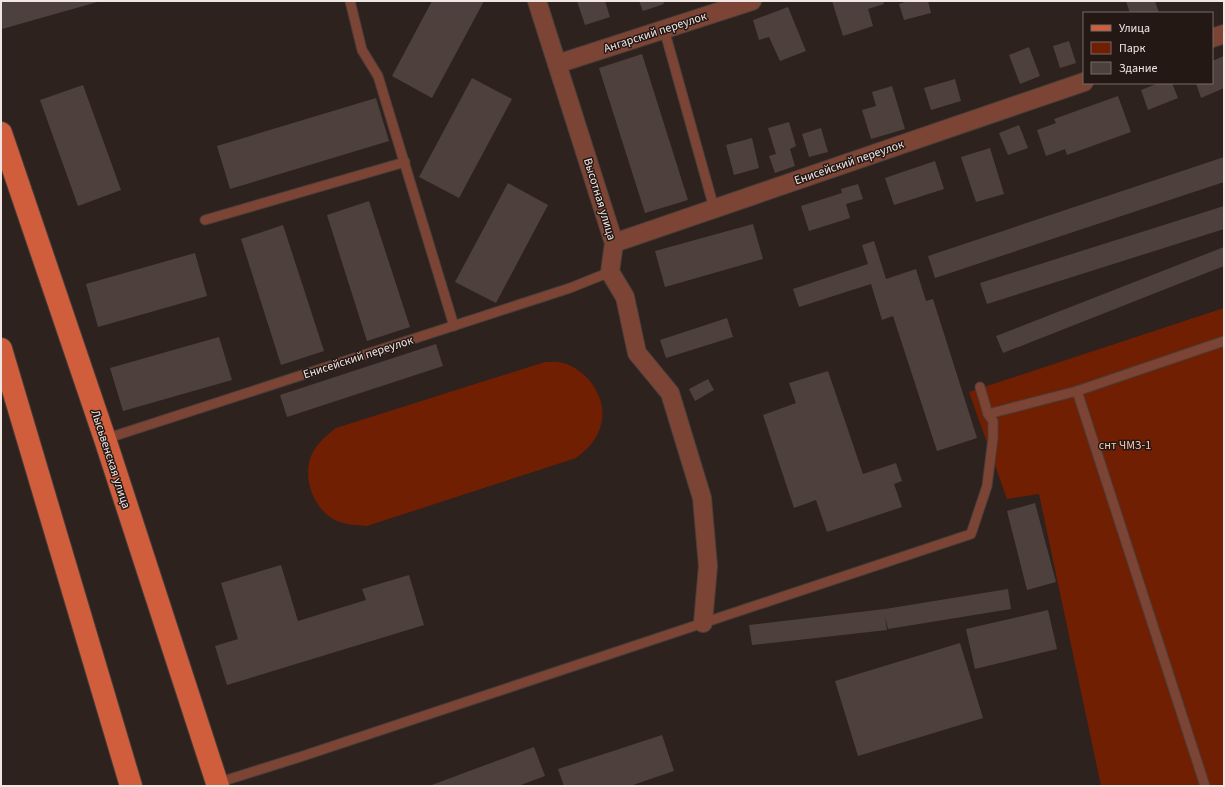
<svg xmlns="http://www.w3.org/2000/svg" width="1225" height="787" font-family="'Source Sans 3',sans-serif">
	<rect width="100%" height="100%" fill="#2e221e"/>
	<g fill="#701f02">
		<polygon points="1224,308 1224,786 1101,786 1039,494 1007,499 969,392"/>
		<path d="M545,362C550,362 557,361 563,363C591,371 612,405 598,433C593,444 585,451 576,458L367,526C356,525 347,525 337,521C312,510 300,473 314,450C320,441 327,435 336,428Z"/>
	</g>
	<g fill="#4e413d">
		<polygon points="1,1 101,1 2,29 1,25"/>
		<polygon points="432,1 484,1 432,98 392,76"/>
		<polygon points="577,1 605,1 610,17 585,25"/>
		<polygon points="639,1 663,1 664,4 643,11"/>
		<polygon points="832,1 883,1 884,4 868,9 873,26 843,36"/>
		<polygon points="908,1 928,1 931,13 904,20 899,4"/>
		<polygon points="1126,1 1155,1 1159,13 1130,13"/>
		<polygon points="788,7 806,51 780,61 769,37 759,40 753,20"/>
		<polygon points="1069,41 1076,63 1060,68 1053,46"/>
		<polygon points="1029,47 1040,76 1020,84 1009,55"/>
		<polygon points="642,54 688,200 645,213 599,68"/>
		<polygon points="1224,56 1224,88 1201,98 1196,83 1212,83 1212,61"/>
		<polygon points="472,78 512,99 459,198 419,177"/>
		<polygon points="955,79 961,101 931,110 924,88"/>
		<polygon points="1159,83 1172,83 1178,98 1148,110 1141,90"/>
		<polygon points="83,85 121,190 78,206 40,100"/>
		<polygon points="892,86 905,129 871,139 862,110 876,106 872,92"/>
		<polygon points="1118,96 1131,132 1067,155 1065,149 1046,156 1037,130 1056,123 1054,119"/>
		<polygon points="376,98 389,141 230,189 217,146"/>
		<polygon points="789,122 796,146 790,149 795,166 775,173 769,156 776,154 768,128"/>
		<polygon points="1019,125 1028,148 1008,155 999,133"/>
		<polygon points="821,128 828,152 809,157 802,134"/>
		<polygon points="752,138 759,168 734,175 726,145"/>
		<polygon points="990,148 1004,194 976,202 961,157"/>
		<polygon points="1224,157 1224,182 935,278 928,256"/>
		<polygon points="935,161 944,189 894,205 885,178"/>
		<polygon points="508,183 548,205 496,303 455,282"/>
		<polygon points="858,184 863,199 846,204 850,218 809,231 801,206 842,193 841,189"/>
		<polygon points="369,201 410,327 367,341 327,215"/>
		<polygon points="1224,206 1224,229 987,304 980,283"/>
		<polygon points="753,224 763,259 665,287 655,251"/>
		<polygon points="283,225 324,351 281,365 241,239"/>
		<polygon points="874,241 886,279 916,269 926,301 933,299 977,438 937,451 893,316 882,320 871,284 799,307 793,289 868,264 862,245"/>
		<polygon points="1224,247 1224,266 1003,353 996,336"/>
		<polygon points="195,253 207,296 98,327 86,284"/>
		<polygon points="727,318 733,337 666,358 660,340"/>
		<polygon points="219,337 232,380 123,411 110,368"/>
		<polygon points="436,344 443,366 287,417 280,395"/>
		<polygon points="828,371 863,474 896,463 902,481 894,484 902,507 827,532 816,500 794,508 763,415 796,403 789,383"/>
		<polygon points="708,379 714,390 695,401 689,389"/>
		<polygon points="1035,503 1056,582 1027,590 1007,511"/>
		<polygon points="281,565 298,621 366,600 362,589 409,575 424,625 227,685 215,646 238,639 221,583"/>
		<polygon points="1008,589 1011,609 888,629 885,616 887,630 752,645 749,625 885,609"/>
		<polygon points="1048,610 1057,649 975,669 966,629"/>
		<polygon points="960,643 983,718 858,756 835,681"/>
		<polygon points="662,735 674,771 630,786 564,786 558,769"/>
		<polygon points="534,747 545,776 518,786 429,786"/>
	</g>
	<g fill="none" stroke-linecap="round" stroke-linejoin="round">
		<defs>
			<g id="lane">
				<polyline points="350,1 362,50 378,76 454,326"/>
				<polyline points="664,29 714,208"/>
				<polyline points="205,220 405,162"/>
				<polyline points="1077,391 1205,786"/>
				<polyline points="988,414 1077,391 1224,341"/>
				<polyline points="105,439 570,288 610,272"/>
				<polyline points="217,783 303,756 971,534 987,486 993,438 993,421 988,414 980,387"/>
			</g>
			<g id="street">
				<polyline points="537,1 614,243 610,272 625,297 637,353 670,393 702,498 708,566 703,623"/>
				<polyline points="1212,38 1224,34"/>
				<polyline points="557,64 752,1"/>
				<polyline points="614,243 1084,82"/>
			</g>
			<g id="primary">
				<polyline points="1,133 105,439 218,786"/>
				<polyline points="1,349 131,786"/>
			</g>
		</defs>
		<use href="#lane" stroke="#493e3a" stroke-width="11"/>
		<use href="#street" stroke="#493e3a" stroke-width="20"/>
		<use href="#primary" stroke="#493e3a" stroke-width="24"/>
		<use href="#lane" stroke="#7c4434" stroke-width="9"/>
		<use href="#street" stroke="#7c4434" stroke-width="18"/>
		<use href="#primary" stroke="#d05e3c" stroke-width="22"/>
	</g>
	<g text-anchor="middle" stroke-width="3" stroke-linejoin="round" paint-order="stroke">
		<g font-size="12" fill="#f0e7e5" stroke="#241815">
			<text transform="translate(655 32) rotate(-18)" y="4">Ангарский переулок</text>
			<text transform="translate(849 162) rotate(-19)" y="4">Енисейский переулок</text>
			<text transform="translate(600 199) rotate(73)" y="4">Высотная улица</text>
			<text transform="translate(358 357) rotate(-18)" y="4">Енисейский переулок</text>
			<text transform="translate(111 459) rotate(72)" y="4">Лысьвенская улица</text>
		</g>
		<g font-size="12" fill="#f9c8b9" stroke="#241815">
			<text x="1125" y="449">снт ЧМЗ-1</text>
		</g>
	</g>
	<rect width="1225" height="787" fill="none" stroke="#f0e7e5" stroke-width="4"/>
	<rect x="1083" y="12" width="130" height="72" fill="#241815" stroke="#766b68"/>
	<rect x="1091" y="25" width="20" height="6" fill="#d05e3c" stroke="#766b68"/>
	<text x="1119" y="32" font-size="12" fill="#f0e7e5">Улица</text>
	<rect x="1091" y="42" width="20" height="12" fill="#701f02" stroke="#766b68"/>
	<text x="1119" y="52" font-size="12" fill="#f0e7e5">Парк</text>
	<rect x="1091" y="62" width="20" height="12" fill="#4e413d" stroke="#766b68"/>
	<text x="1119" y="72" font-size="12" fill="#f0e7e5">Здание</text>
</svg>
